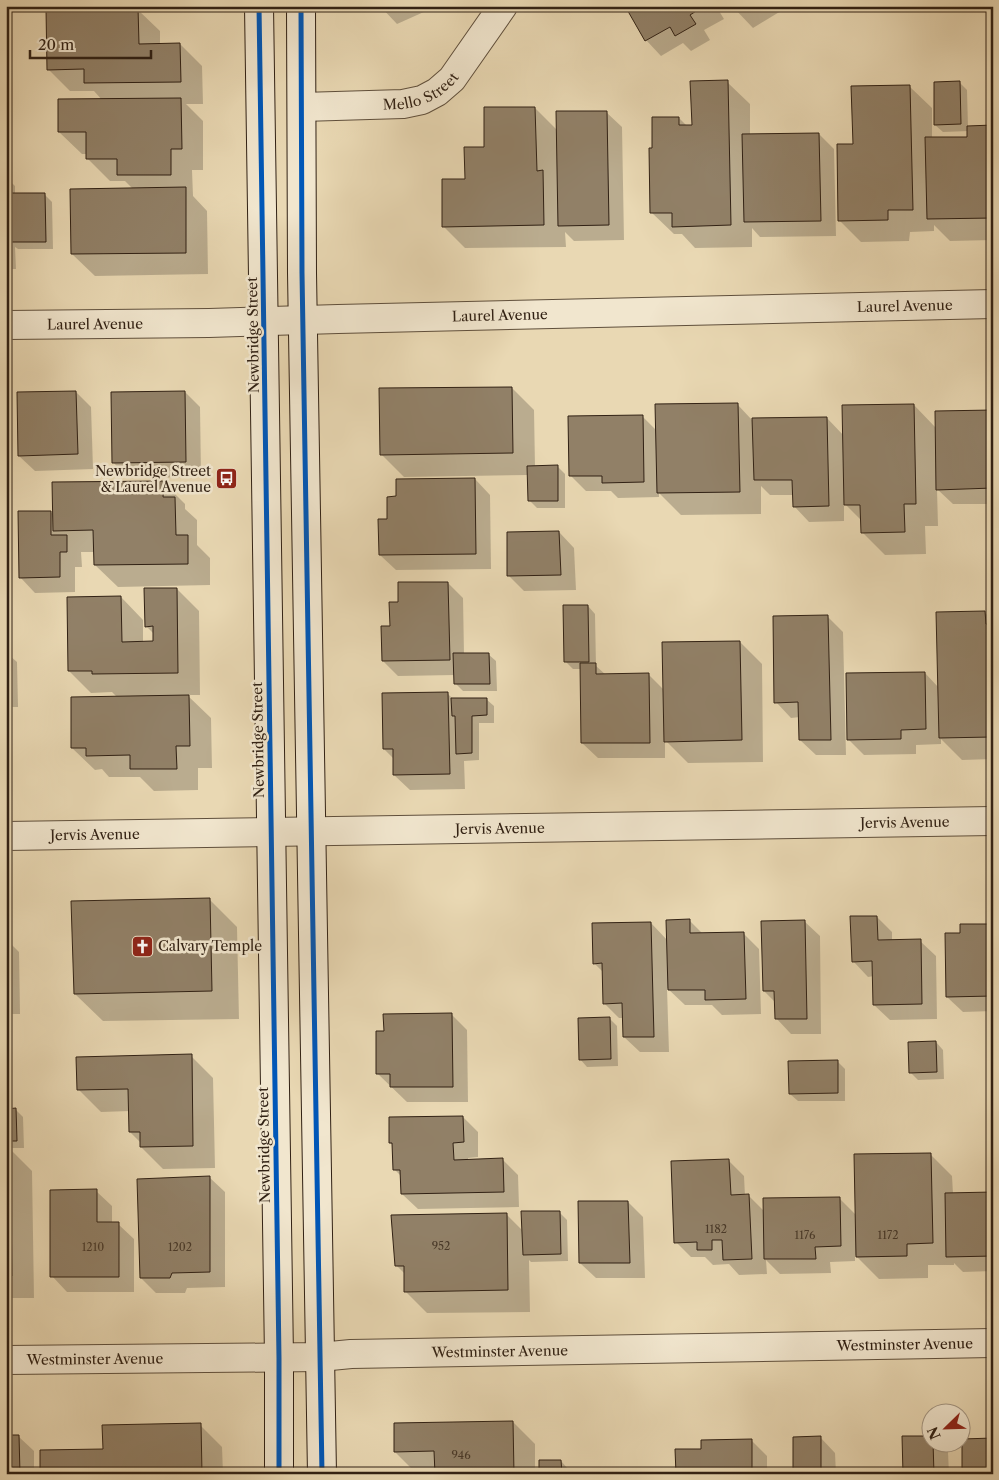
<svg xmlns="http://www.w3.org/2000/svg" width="999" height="1480" font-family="'Libre Caslon Text',serif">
	<rect width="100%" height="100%" fill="#e9d8b3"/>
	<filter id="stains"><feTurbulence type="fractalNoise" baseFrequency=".004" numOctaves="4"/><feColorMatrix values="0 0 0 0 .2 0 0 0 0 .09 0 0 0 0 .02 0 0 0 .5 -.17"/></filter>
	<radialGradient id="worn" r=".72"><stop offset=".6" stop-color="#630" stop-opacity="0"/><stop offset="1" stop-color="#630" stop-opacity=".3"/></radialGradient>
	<g fill="#0003">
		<rect x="6" y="6" width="9" height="5"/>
		<polygon points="84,6 135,6 84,7"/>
		<polygon points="380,6 435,6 435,7 397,24"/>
		<polygon points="626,6 716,6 724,19 704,30 710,40 691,51 683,43 661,56 646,40"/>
		<polygon points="732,6 778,6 781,11 753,28"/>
		<polygon points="137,9 160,31 160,45 180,44 202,66 203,104 186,104 203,121 203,170 192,170 193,196 207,211 208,274 95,276 72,254 133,189 125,181 110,181 88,159 88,154 82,154 59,132 102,100 94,91 70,91 48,69"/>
		<polygon points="727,82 750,104 750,135 819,134 834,149 836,236 760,237 752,228 752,247 695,248 682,234 674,234 651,212 654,149 679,118 687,126 693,126"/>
		<polygon points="959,82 967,90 968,127 993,126 993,240 950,241 934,225 934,231 910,232 909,241 861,242 839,220 854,145 909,86 932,108 932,138 969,138 969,131 943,132 935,125"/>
		<polygon points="535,108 558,131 606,112 622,127 624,240 574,241 565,232 566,247 465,248 443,226 466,180 486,148"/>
		<polygon points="6,177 15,186 15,194 44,194 52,202 53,249 18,249 15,247 16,269 6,269"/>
		<polygon points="512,388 534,410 535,467 557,466 565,474 565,508 537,508 529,500 529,475 404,477 381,454"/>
		<polygon points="76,392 91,407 93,469 35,471 19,456"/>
		<polygon points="185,392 200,407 201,477 128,478 113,462"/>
		<polygon points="737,404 752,420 827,418 844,436 914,405 936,428 993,411 993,504 953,504 937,489 938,526 925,526 926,554 885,555 863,533 862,521 844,503 844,521 809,522 794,506 794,495 770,495 761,486 761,514 681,515 659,493 659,497 618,498 611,491 586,491 570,475 642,416 657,431"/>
		<polygon points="475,479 490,495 491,569 396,570 380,555 389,520"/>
		<polygon points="163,482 185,504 185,509 197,520 197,545 210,558 210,585 118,587 95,565 95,552 81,552 82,567 75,567 75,592 35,593 20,577 51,512 54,516"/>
		<polygon points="559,532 574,548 576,590 524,591 509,576"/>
		<polygon points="448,583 463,598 464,654 488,654 496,661 497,691 463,691 455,683 455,675 398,676 383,661 391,627"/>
		<polygon points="177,589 199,611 200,695 187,695 211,718 212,768 198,768 198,790 154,791 140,777 109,777 102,769 95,770 72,748 117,697 112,692 91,693 69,671 121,597 143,620 143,643 155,642 154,634 146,626"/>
		<polygon points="588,606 595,614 596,666 606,675 648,674 664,690 740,642 762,664 763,762 688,763 665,740 665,758 598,758 582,743 581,669 573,669 566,662"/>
		<polygon points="985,613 993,620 993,759 962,760 941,739 941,744 916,745 916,754 864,755 848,739 925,673 939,688"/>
		<polygon points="828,617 843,632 846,755 816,755 800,740 800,717 791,718 776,702"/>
		<polygon points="6,655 9,655 17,662 18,707 6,707"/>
		<polygon points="448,694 453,699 486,699 494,706 494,723 479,723 479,760 464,761 465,789 410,790 394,775 394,759 384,749"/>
		<polygon points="209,899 237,927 239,1019 103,1021 75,994"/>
		<polygon points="877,917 892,932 892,941 920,941 936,956 937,1019 890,1020 874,1005 874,976 868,977 853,961"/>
		<polygon points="690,921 703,934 744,934 759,949 761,1014 722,1015 712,1005 685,1005 667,988 669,1052 640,1052 624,1037 624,1018 619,1018 604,1003 603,972 594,963 651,923 668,941"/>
		<polygon points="804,921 820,936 821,1034 791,1034 776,1018 775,1002 764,991"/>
		<polygon points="993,925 993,1011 963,1012 947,997 961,934"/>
		<polygon points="6,939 19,952 20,1014 6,1014"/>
		<polygon points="451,1014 467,1030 468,1102 407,1102 378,1074 385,1032"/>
		<polygon points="609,1018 617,1026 618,1066 587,1067 580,1059"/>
		<polygon points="936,1042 943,1050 944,1079 918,1080 910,1072"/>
		<polygon points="191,1056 213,1078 215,1168 163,1169 141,1147 141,1143 130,1132 130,1111 101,1112 79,1090"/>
		<polygon points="837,1061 845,1069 845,1101 798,1101 790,1094"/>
		<polygon points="15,1109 23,1117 24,1148 9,1148 32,1171 34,1298 6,1298 6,1110"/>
		<polygon points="463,1117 478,1132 478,1157 468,1158 468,1161 503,1160 518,1175 519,1207 418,1209 402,1194 402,1177 394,1169 394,1146 390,1143"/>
		<polygon points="930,1154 952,1176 953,1194 993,1194 993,1271 963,1272 954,1263 954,1265 928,1265 928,1278 879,1279 855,1255 855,1261 830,1262 831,1273 780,1274 766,1260 767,1274 739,1275 729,1264 713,1265 705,1257 691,1257 676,1242 729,1161 744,1176 745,1196 749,1196 764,1211 839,1198 856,1215"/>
		<polygon points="209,1177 225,1192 225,1287 187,1288 185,1293 156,1293 141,1278"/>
		<polygon points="96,1191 112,1206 112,1224 118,1224 134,1239 134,1292 67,1292 52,1276"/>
		<polygon points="628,1202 643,1217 645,1278 596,1278 580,1263"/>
		<polygon points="559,1212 567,1220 568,1261 531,1262 529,1260 530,1312 427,1313 405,1291 405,1274 396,1265 506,1214 523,1231"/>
		<polygon points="513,1422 535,1444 535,1474 417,1474 395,1452"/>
		<polygon points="200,1425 222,1447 223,1474 42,1474 104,1450"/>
		<polygon points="18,1436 34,1451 34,1474 6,1474"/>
		<polygon points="820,1437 835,1453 836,1474 795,1474"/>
		<polygon points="751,1440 767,1456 767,1474 677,1474"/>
		<polygon points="932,1442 938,1442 948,1452 949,1474 904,1474"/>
		<polygon points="561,1461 568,1469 569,1474 540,1474"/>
	</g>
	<g fill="#918067" stroke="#312114">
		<polygon points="625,6 704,6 690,15 696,24 675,36 670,27 645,41"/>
		<polygon points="138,8 139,44 180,43 181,82 84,83 84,69 47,70 46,9"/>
		<polygon points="728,80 731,225 672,227 672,213 650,213 649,148 652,148 652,117 679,117 679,125 692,125 690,81"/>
		<polygon points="960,81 961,124 934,125 934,82"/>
		<polygon points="910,85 913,210 888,210 888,220 838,221 837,144 853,144 851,86"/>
		<polygon points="181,98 182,149 171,149 171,175 117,175 117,159 86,159 86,132 58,132 58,99"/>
		<polygon points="484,107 535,107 537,171 543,170 544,225 442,227 442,179 465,179 464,147 484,147"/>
		<polygon points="556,111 607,111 609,225 558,226"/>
		<polygon points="993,125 993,218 927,219 925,137 967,137 967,126"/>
		<polygon points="819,133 821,221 744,222 742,134"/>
		<polygon points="186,187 186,253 71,254 70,189"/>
		<polygon points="8,193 45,193 46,242 9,242"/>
		<polygon points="512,387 513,453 380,455 379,388"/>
		<polygon points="76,391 78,454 18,456 17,392"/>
		<polygon points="185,391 186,462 112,463 111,392"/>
		<polygon points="738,403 740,492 657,493 655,404"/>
		<polygon points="914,404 916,504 904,504 905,532 861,533 860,505 844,505 842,405"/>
		<polygon points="993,410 993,488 936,490 935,411"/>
		<polygon points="643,415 644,482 602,483 602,476 569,476 568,416"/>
		<polygon points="827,417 829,506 793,507 792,480 754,480 752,418"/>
		<polygon points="558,465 558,501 528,501 527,466"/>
		<polygon points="475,478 476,554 379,555 378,519 387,519 387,497 396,496 396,479"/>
		<polygon points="164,481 163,497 175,497 176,535 188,535 188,564 94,565 93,530 53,531 52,482"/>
		<polygon points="18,511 51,511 51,535 67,535 67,552 60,552 60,577 19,578"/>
		<polygon points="559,531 561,575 507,576 507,532"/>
		<polygon points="398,582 448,582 450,660 382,661 381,626 390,626 389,602 398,602"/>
		<polygon points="144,588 177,588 178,673 92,674 92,671 68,671 67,597 121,596 122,642 153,641 153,626 145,627"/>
		<polygon points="563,605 588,605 589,662 564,662"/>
		<polygon points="985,611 986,624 993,624 992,737 939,738 936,612"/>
		<polygon points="828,615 831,740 799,740 798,702 774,703 773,616"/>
		<polygon points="740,641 742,740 664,742 662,642"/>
		<polygon points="6,653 10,653 11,700 6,700"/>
		<polygon points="453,653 489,653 490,684 454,684"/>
		<polygon points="580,663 596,663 596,674 649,673 650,743 581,743"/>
		<polygon points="925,672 926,729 901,730 901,739 847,740 846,673"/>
		<polygon points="448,692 450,774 393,775 393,749 383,749 382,693"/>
		<polygon points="189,695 190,746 176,746 177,769 130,769 130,755 86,756 86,748 71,748 71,697"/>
		<polygon points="451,698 487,698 487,715 472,716 472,753 456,754 455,716 452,716"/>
		<polygon points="210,898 212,991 74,994 71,901"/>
		<polygon points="850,916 877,916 878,940 921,939 922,1004 873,1005 872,961 852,962"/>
		<polygon points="690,919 690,933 744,932 746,999 705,1000 705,990 668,990 666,920"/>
		<polygon points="805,920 807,1019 775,1019 774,991 763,991 761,921"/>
		<polygon points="651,922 654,1037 623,1037 622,1003 603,1004 602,963 593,964 592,923"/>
		<polygon points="960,924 993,924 993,996 946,997 945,933 960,933"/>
		<polygon points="452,1013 453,1087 390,1087 390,1074 376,1074 376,1031 384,1031 383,1014"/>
		<polygon points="610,1017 611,1059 579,1060 578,1018"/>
		<polygon points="936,1041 937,1072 909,1073 908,1042"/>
		<polygon points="192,1054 193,1146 140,1147 140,1132 129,1132 128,1089 77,1090 76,1057"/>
		<polygon points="838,1060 838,1093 789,1094 788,1061"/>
		<polygon points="16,1108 17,1141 6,1141 6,1109"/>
		<polygon points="463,1116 464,1142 453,1143 454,1160 503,1158 504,1192 401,1194 400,1170 393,1170 392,1143 389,1143 389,1117"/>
		<polygon points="6,1148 10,1148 12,1276 6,1276"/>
		<polygon points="931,1153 933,1243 907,1244 907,1256 856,1257 854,1154"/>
		<polygon points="729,1159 731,1195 749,1194 752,1259 723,1260 722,1240 712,1240 712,1250 697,1250 697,1242 674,1243 671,1161"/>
		<polygon points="210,1176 210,1272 172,1273 170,1278 140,1278 137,1179"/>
		<polygon points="97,1189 97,1222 119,1222 119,1277 50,1277 50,1190"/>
		<polygon points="993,1192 993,1256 946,1257 945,1193"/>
		<polygon points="840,1197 841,1246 815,1247 816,1259 764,1259 763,1198"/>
		<polygon points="578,1201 628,1201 630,1263 579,1263"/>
		<polygon points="521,1211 560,1211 561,1254 523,1255"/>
		<polygon points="507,1213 508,1290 404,1292 404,1266 395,1266 391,1215"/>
		<polygon points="513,1421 514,1474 435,1474 434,1451 394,1452 394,1423"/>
		<polygon points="201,1423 202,1474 40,1474 40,1450 103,1449 102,1425"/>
		<polygon points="6,1435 19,1435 20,1474 6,1474"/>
		<polygon points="821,1436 821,1474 793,1474 793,1437"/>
		<polygon points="902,1436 932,1436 932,1442 933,1442 934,1474 903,1474"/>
		<polygon points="993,1438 993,1474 962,1474 962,1439"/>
		<polygon points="752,1439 752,1474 676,1474 675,1449 701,1449 701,1440"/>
		<polygon points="539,1460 561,1460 562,1474 539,1474"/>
	</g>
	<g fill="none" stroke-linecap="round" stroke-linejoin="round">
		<defs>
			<g id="minor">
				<path id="s1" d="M302,107L403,104L422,100L437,92L452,79L503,6"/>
				<path id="s2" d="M6,325L209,323L338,319L993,304"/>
				<path id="s3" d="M6,836L993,821"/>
				<path id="s4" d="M6,1360L320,1357L351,1354L993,1343"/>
			</g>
			<g id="secondary">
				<polyline points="259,6 279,1358 279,1474"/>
				<polyline points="301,6 302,273 322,1474"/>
			</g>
		</defs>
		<use href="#minor" stroke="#5f4f3c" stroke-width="30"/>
		<use href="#secondary" stroke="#312114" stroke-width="30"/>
		<use href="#minor" stroke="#f1e6ce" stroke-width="28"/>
		<use href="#secondary" stroke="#f1e6ce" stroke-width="28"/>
		<defs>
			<g id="cycleway">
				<polyline points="259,6 279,1358 279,1474"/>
				<polyline points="301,6 302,273 322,1474"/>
			</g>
		</defs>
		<use href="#cycleway" stroke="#f1e6ce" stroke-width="8"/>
		<use href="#cycleway" stroke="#0057b8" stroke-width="5"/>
	</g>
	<defs>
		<symbol id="bus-square" viewBox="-11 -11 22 22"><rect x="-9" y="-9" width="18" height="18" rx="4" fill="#8f2418" stroke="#f1e6ce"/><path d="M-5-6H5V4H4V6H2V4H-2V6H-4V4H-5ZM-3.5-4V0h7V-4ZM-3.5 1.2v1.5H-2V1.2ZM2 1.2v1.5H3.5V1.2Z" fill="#fff"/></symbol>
		<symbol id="church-square" viewBox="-11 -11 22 22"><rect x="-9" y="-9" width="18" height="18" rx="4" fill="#8f2418" stroke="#f1e6ce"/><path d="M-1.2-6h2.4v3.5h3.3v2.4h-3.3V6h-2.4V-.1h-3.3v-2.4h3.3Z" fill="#fff"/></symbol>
	</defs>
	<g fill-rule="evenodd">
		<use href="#bus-square" x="214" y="466" width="25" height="25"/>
		<use href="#church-square" x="130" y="934" width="25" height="25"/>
	</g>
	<g text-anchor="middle" stroke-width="5" stroke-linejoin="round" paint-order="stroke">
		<g font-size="11" fill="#493929">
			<text x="716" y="1233">1182</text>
			<text x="805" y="1239">1176</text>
			<text x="888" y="1239">1172</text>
			<text x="441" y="1250">952</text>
			<text x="93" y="1251">1210</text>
			<text x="180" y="1251">1202</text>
			<text x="461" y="1459">946</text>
		</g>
		<g font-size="14" fill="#312114" stroke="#f1e6ce">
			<text dy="5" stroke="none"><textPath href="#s1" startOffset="122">Mello Street</textPath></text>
			<text dy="5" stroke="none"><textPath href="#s2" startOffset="899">Laurel Avenue</textPath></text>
			<text dy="5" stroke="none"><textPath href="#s2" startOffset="494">Laurel Avenue</textPath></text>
			<text dy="5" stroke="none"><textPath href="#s2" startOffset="89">Laurel Avenue</textPath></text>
			<text transform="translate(253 335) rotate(-91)" y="5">Newbridge Street</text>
			<text transform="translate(258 740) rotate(-91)" y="5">Newbridge Street</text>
			<text dy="5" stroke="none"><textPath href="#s3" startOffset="899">Jervis Avenue</textPath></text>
			<text dy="5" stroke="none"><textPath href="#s3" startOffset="494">Jervis Avenue</textPath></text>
			<text dy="5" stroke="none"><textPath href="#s3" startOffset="89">Jervis Avenue</textPath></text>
			<text transform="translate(264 1145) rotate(-91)" y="5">Newbridge Street</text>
			<text dy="5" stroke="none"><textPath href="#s4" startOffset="899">Westminster Avenue</textPath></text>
			<text dy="5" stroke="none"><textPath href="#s4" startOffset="494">Westminster Avenue</textPath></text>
			<text dy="5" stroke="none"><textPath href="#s4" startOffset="89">Westminster Avenue</textPath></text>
		</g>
		<g font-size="14" fill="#312114" stroke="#f1e6ce" text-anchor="end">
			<text x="211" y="476">Newbridge Street<tspan x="211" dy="16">&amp; Laurel Avenue</tspan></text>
			<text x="158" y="951" text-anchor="start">Calvary Temple</text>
		</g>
	</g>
	<rect width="999" height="1480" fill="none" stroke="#e9d8b3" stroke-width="25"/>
	<rect x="8" y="8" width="984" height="1465" fill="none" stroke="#312114" stroke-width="2.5"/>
	<rect x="12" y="12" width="974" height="1455" fill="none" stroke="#312114"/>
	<g transform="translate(946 1428) rotate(247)"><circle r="24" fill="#f1e6ce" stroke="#a49784"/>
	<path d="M0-4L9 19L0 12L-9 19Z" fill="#8f2418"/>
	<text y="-8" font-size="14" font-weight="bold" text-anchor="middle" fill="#312114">N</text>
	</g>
	<path d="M30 50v8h121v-8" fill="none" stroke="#312114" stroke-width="2.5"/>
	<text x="38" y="50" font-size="15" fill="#312114" stroke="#f1e6ce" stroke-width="4" paint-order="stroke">20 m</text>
	<rect width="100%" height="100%" filter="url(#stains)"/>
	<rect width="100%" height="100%" fill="url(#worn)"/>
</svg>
